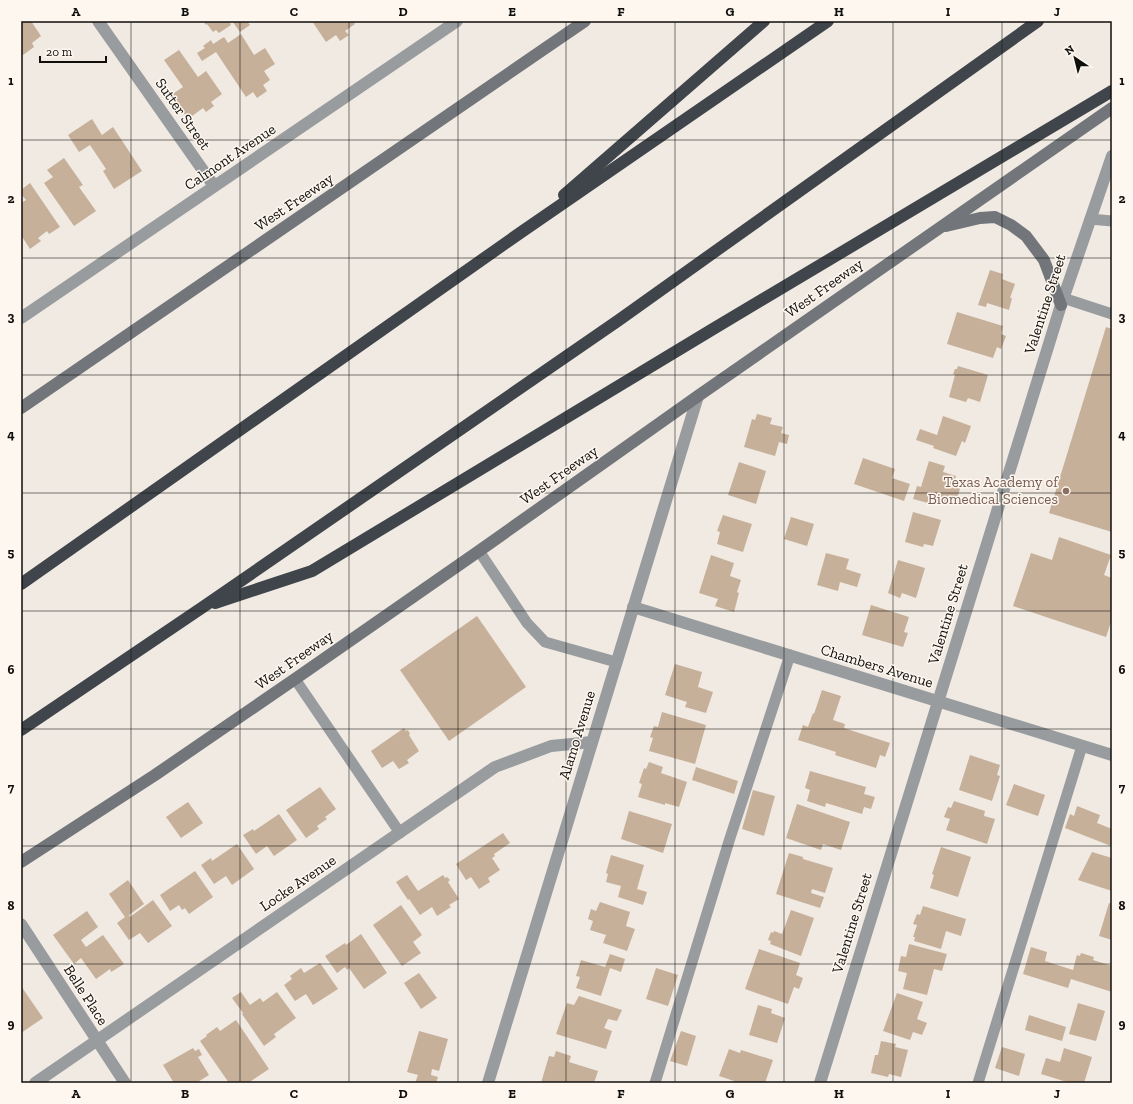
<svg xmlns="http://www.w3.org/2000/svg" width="1133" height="1104" font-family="'Zilla Slab',serif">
	<rect width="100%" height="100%" fill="#f0eae2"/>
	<g fill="#c7b099">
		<polygon points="21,21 31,21 41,36 32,43 34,47 23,55 21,52"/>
		<polygon points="203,21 247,21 250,25 240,32 232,21 230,22 231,25 219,33 216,30 213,32 207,24 206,25"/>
		<polygon points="312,21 353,21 355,24 345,31 349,35 340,41 336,35 326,42"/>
		<polygon points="241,34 254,55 265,48 275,64 264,71 270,80 263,85 267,91 257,98 253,92 246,97 216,52 202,61 197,53 205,48 203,46 211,40 213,44 224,37 228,43"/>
		<polygon points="179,50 198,77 206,71 222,94 211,102 214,106 206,112 203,108 188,119 171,95 183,87 164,60"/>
		<polygon points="92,119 102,135 113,127 142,171 114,189 103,171 106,169 90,145 79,152 68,135"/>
		<polygon points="64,158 83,185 79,187 96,211 74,226 44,183 53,177 47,170"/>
		<polygon points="30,183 60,227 49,234 47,231 38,238 41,241 30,249 21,235 21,203 26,200 21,194 21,190"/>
		<polygon points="990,270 1003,274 1002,279 1015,284 1010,298 1012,298 1009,310 987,303 986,307 978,305"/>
		<polygon points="957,312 1003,326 1001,334 1006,336 1001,349 997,347 993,358 947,344"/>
		<polygon points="1106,327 1112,329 1112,532 1049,513"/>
		<polygon points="958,366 988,375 980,402 968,398 966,402 949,397 955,375 953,374 955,369 957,369"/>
		<polygon points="757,414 772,418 770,424 783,427 781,433 789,435 787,444 779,442 775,456 744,447 752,419 755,420"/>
		<polygon points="943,416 971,426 965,443 962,441 956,456 933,448 934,446 916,440 920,429 937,435"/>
		<polygon points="863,458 895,469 892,478 910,484 904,501 854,484"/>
		<polygon points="929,461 945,466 943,472 956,476 954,483 961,485 957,499 949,497 947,504 929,498 928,503 913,499 917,486 921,487"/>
		<polygon points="739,462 766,471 756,504 728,495"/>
		<polygon points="913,512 941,520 933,546 924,544 923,547 905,542"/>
		<polygon points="723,515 752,524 743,552 717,544 720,532 717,531"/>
		<polygon points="791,517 814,524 807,546 784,539"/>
		<polygon points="1059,537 1111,555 1104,575 1112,578 1112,619 1106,637 1013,606 1031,553 1052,560"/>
		<polygon points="826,553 849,559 846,569 861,574 857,587 840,582 838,591 817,585"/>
		<polygon points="711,555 734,563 730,576 741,580 737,592 739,593 734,612 715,606 718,599 699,593"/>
		<polygon points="898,560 925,568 916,598 902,593 900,598 888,593"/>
		<polygon points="871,605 909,617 904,632 908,633 903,647 862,635"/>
		<polygon points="477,616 526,687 449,741 400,670"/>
		<polygon points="675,664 702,672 698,687 713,692 706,713 685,707 687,702 665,695"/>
		<polygon points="822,690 841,696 833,720 845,724 844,728 890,743 885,757 880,755 876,768 835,755 836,752 798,740 803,725 808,727 813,713 814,714"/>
		<polygon points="662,712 706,725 695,764 649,751 653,738 650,737 654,726 658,727"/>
		<polygon points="404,728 406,731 408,730 410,734 409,735 419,751 407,760 409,763 399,769 393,761 382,768 371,751"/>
		<polygon points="970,755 1000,765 997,775 1000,776 992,801 959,790"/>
		<polygon points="649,762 663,767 661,773 687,782 679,807 665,803 665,805 638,797 642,784 639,783 644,768 646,769"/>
		<polygon points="696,767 738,781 734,794 692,780"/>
		<polygon points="810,771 866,787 864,794 875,797 871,809 864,807 862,814 826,803 825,807 807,801 810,790 805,788"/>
		<polygon points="1014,784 1045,795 1038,816 1006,805"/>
		<polygon points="320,787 336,809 325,817 327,819 317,826 319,829 306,838 286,810"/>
		<polygon points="753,790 775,796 764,836 742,829"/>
		<polygon points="954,801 985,811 984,816 995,819 987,844 946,830 950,819 944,817 948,807 951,808"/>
		<polygon points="188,802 203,823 181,838 166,817"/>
		<polygon points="797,804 850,822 841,850 823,844 821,850 786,838"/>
		<polygon points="1077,806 1100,815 1097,823 1112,829 1112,842 1111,846 1065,828 1070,814 1074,816"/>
		<polygon points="629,811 672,824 663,853 621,839"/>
		<polygon points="279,814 297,840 274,856 267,846 256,854 243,835 253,829 254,831"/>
		<polygon points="503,833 510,843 494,854 495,856 492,858 500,870 488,878 490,882 479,889 471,877 466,880 456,864"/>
		<polygon points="237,844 254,869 232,885 226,876 214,884 201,865 211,858 212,861"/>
		<polygon points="941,847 971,857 958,897 930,888 934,875 932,874"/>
		<polygon points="1092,852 1112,858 1112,891 1078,880"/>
		<polygon points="789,853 803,857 803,859 833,868 825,893 812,889 811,893 824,897 820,908 776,894"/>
		<polygon points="611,855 644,865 637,889 647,892 643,905 618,897 621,886 606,882 608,874 606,873"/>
		<polygon points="195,871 213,897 189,914 185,908 182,910 179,905 170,911 160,895"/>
		<polygon points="407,875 418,891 443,875 445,878 447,877 450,880 448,882 459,899 449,905 451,907 437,916 432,907 420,915 409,899 408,900 396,882"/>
		<polygon points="128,880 144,904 129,915 130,917 153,900 172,926 148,943 140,933 129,940 117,923 125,917 109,894"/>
		<polygon points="600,902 630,912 626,926 635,929 627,951 603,943 606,935 590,930 593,921 588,919 591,909 596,911"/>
		<polygon points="1109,903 1112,904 1112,940 1099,936"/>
		<polygon points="401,905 422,935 413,942 421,953 402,966 373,925"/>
		<polygon points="923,906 966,919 961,936 946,931 941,949 914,941 915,937 913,937 917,925 913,924 917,914 920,915"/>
		<polygon points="791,910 814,918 801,956 770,944 771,941 768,940 771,932 773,933 774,931 782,934"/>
		<polygon points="87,911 98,927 81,940 86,947 103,935 124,964 111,972 110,969 96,979 81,958 74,964 53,935"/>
		<polygon points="361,934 387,973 364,989 349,968 347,970 345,967 337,973 325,956 345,943 346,945"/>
		<polygon points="909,944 947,954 942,971 934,969 927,995 903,989 907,973 898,971 901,956 906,957"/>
		<polygon points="1031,947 1047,952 1045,961 1073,970 1077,955 1080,956 1081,953 1094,957 1093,960 1112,966 1112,992 1071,979 1068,988 1023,974"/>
		<polygon points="759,949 800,963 796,975 803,978 799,989 794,987 788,1004 745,989"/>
		<polygon points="610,954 625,959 621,972 610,968 601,996 576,988 580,977 576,976 581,960 605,967"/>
		<polygon points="320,963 338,989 313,1005 306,994 295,1001 284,985 292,979 290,976 301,968 304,973"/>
		<polygon points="656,968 678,975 668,1006 646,999"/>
		<polygon points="419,973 437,998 421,1009 404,983"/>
		<polygon points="21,986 43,1018 21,1033"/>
		<polygon points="241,992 250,1005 260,998 263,1002 277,992 296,1018 274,1034 276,1037 264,1046 242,1014 243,1013 232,998"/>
		<polygon points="897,993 923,1002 917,1019 927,1023 922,1035 913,1032 910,1040 883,1031"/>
		<polygon points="579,996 622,1010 617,1021 608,1019 604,1028 612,1031 606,1049 556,1034 567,1003 574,1005"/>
		<polygon points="1078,1003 1105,1011 1096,1041 1069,1034"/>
		<polygon points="758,1005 772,1009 771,1013 785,1018 777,1043 749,1035"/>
		<polygon points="1029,1015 1066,1027 1062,1041 1025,1030"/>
		<polygon points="236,1020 269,1069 248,1083 229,1083 200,1041 207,1036 206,1035 217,1027 220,1031"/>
		<polygon points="419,1031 448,1039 439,1071 432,1069 431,1075 438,1077 436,1083 415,1083 418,1075 407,1072"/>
		<polygon points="681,1031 696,1036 687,1066 670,1061"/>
		<polygon points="881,1041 896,1044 895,1047 908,1050 901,1077 889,1074 888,1077 871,1073 875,1055 878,1055"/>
		<polygon points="1002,1047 1025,1054 1019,1076 995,1068"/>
		<polygon points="193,1048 195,1051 199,1049 202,1055 198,1057 209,1075 196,1083 174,1083 163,1065"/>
		<polygon points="1064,1048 1092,1057 1084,1083 1070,1083 1041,1074 1046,1058 1060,1062"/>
		<polygon points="729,1049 740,1053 741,1050 773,1060 765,1083 733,1083 734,1081 719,1076"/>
		<polygon points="556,1051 571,1056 569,1062 598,1071 594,1083 541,1083 549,1056 554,1057"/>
	</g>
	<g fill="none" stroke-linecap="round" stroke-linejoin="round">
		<g stroke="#999c9f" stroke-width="11">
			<polyline points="1090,219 1112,221"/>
			<polyline points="1063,298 1112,314"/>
			<polyline points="479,551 527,623 545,642 616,662"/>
			<polyline points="295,679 400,833"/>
			<polyline points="655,1083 730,838 790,655"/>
			<polyline points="978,1083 1082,746"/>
		</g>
		<g stroke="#999c9f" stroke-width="12">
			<polyline points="98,21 214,186"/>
			<polyline points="21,318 457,21"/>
			<polyline points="633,607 1112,755"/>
			<polyline points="21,924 125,1083"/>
			<polyline points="35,1083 495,767 551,746 592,742"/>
			<polyline points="488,1083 698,396"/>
			<polyline points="820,1083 1061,305 1112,156"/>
		</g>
		<g stroke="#72767a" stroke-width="12">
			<polyline points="946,226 980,218 995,217 1011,225 1026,236 1044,260 1061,305"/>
			<polyline points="21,408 585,21"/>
			<polyline points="21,862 155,775 295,679 479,551 698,396 1112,108"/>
		</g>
		<g stroke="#3f454a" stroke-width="12">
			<polyline points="564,195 764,21"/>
			<polyline points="21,584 520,233 828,21"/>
			<polyline points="215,603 312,571 713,329 1112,91"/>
			<polyline points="21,730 203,607 619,320 1038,21"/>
		</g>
	</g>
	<path fill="none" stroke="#0f0e0b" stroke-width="1" stroke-opacity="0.55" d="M131,21V1083M240,21V1083M349,21V1083M458,21V1083M566,21V1083M675,21V1083M784,21V1083M893,21V1083M1002,21V1083M21,140H1112M21,258H1112M21,375H1112M21,493H1112M21,611H1112M21,729H1112M21,846H1112M21,964H1112"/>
	<circle fill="#8d6e63" stroke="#fdf7f0" stroke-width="1.5" cx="1066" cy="491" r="4"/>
	<g text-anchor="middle" stroke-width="3" stroke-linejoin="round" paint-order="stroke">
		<g font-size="15" fill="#0f0e0b" stroke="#fdf7f0">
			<text transform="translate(183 114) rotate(55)" y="5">Sutter Street</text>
			<text transform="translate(230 157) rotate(-34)" y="5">Calmont Avenue</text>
			<text transform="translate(294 202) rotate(-34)" y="5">West Freeway</text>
			<text transform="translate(824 288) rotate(-35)" y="5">West Freeway</text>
			<text transform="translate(1045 304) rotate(-72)" y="5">Valentine Street</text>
			<text transform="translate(559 475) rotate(-35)" y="5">West Freeway</text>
			<text transform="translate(948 614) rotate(-73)" y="5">Valentine Street</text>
			<text transform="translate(294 660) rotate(-35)" y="5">West Freeway</text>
			<text transform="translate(877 666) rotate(17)" y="5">Chambers Avenue</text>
			<text transform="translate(577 735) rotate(-73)" y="5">Alamo Avenue</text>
			<text transform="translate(298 883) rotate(-34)" y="5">Locke Avenue</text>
			<text transform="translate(852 923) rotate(-73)" y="5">Valentine Street</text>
			<text transform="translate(86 995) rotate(57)" y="5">Belle Place</text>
		</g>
		<g font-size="15" fill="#785e54" stroke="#fdf7f0" text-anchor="end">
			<text x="1058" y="487">Texas Academy of<tspan x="1058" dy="17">Biomedical Sciences</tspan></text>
		</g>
	</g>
	<rect width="1133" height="1104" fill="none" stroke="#fdf7f0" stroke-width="44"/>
	<g transform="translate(1075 58) rotate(325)" stroke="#fdf7f0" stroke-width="3" paint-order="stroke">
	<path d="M0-3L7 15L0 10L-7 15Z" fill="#0f0e0b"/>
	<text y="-6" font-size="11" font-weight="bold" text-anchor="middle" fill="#0f0e0b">N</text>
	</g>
	<path d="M40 56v6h66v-6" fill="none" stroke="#0f0e0b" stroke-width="2"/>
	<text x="46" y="56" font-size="12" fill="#0f0e0b" stroke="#fdf7f0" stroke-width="3" paint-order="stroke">20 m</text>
	<rect x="22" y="22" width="1089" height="1060" fill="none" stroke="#0f0e0b" stroke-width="1.5"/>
	<g font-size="13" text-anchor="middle" font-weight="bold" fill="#0f0e0b">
		<text x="76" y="16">A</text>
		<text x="185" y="16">B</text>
		<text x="294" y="16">C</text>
		<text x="403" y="16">D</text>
		<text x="512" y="16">E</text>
		<text x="621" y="16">F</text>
		<text x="730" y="16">G</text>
		<text x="839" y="16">H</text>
		<text x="948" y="16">I</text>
		<text x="1057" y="16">J</text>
		<text x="11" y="85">1</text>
		<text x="1122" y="85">1</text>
		<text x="11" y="203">2</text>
		<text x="1122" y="203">2</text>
		<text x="11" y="321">3</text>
		<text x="1122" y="321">3</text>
		<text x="11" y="439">4</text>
		<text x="1122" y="439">4</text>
		<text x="11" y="557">5</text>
		<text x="1122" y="557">5</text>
		<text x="11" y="674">6</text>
		<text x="1122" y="674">6</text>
		<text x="11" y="792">7</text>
		<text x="1122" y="792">7</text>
		<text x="11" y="910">8</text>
		<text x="1122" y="910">8</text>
		<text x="11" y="1028">9</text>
		<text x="1122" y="1028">9</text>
		<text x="76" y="1098">A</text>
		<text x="185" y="1098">B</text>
		<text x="294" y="1098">C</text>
		<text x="403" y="1098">D</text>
		<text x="512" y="1098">E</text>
		<text x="621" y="1098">F</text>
		<text x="730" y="1098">G</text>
		<text x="839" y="1098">H</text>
		<text x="948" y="1098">I</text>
		<text x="1057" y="1098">J</text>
	</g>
</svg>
